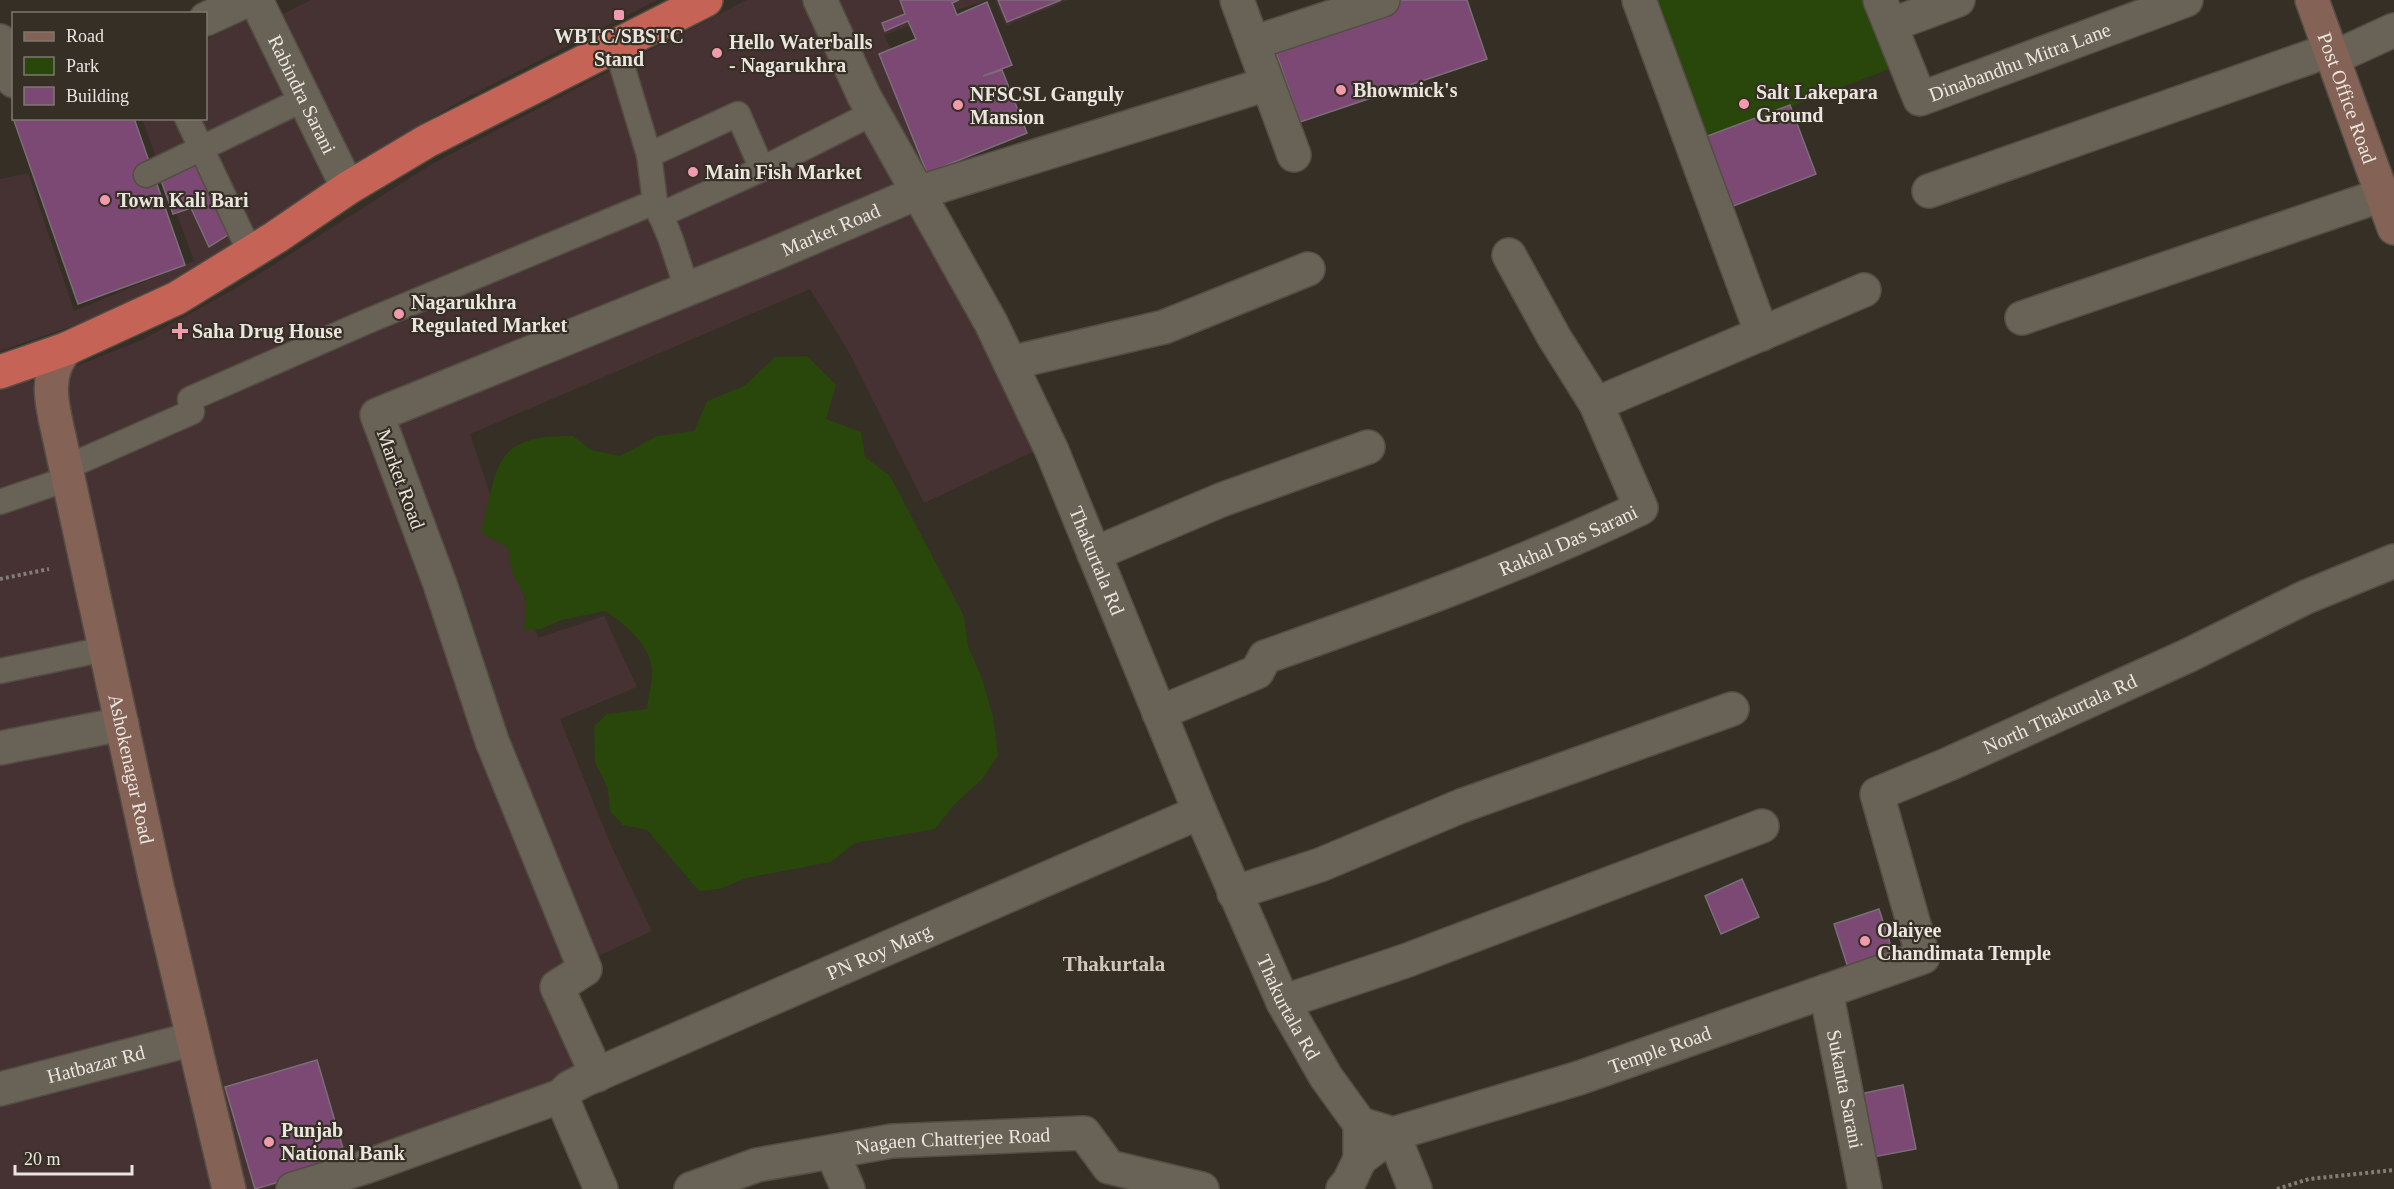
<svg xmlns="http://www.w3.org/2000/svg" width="2394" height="1189" font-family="Georgia,serif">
	<rect width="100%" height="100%" fill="#362f25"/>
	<g fill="#463233">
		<polygon points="311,0 657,0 464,99 373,153 233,247 125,308 0,351 0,179 28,173 74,311 194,261 142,119 206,118 206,40 259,12 269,21"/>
		<polygon points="746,0 814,0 1041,448 924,503 850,354 810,289 470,434 538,638 604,616 637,687 560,719 609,841 652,931 540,983 580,1076 558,1090 266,1189 241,1189 151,799 61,372 142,340 240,286 432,164"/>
		<polygon points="829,0 986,0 884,35 955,176 921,184"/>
		<polygon points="995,0 1068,0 1006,26"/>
		<polygon points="28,378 41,389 217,1189 0,1189 0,386"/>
	</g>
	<g fill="#29460b">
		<polygon points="1649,0 1869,0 1897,66 1702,141"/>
		<path d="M807,356L836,385L826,419L861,432L865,457L890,476L964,616L968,646L981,676L993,716L998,755L982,779L954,805L935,829L855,843L831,862L746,878L720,889L699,891L647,830L623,825L610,811L608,789L595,762L594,726L607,714L647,709C648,697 652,684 652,672C652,646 624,623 605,611L562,620L541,629L524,630L526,599L512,572L508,548L481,532C499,467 490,435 573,436L591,450L620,456L657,436L694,431L707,401L744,386L775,357Z"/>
	</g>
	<g fill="#7c4975" stroke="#7a6e77" stroke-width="1.5">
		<polygon points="900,0 959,0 952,3 957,15 987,2 1012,65 983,76 1002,70 1027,133 927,173 879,54 916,39 908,21 885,31 882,23 905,14"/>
		<polygon points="998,0 1061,0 1007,22"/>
		<polygon points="1343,0 1467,0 1487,59 1300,122 1267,26"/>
		<polygon points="1790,105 1816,174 1723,210 1697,140"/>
		<polygon points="14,114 14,118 134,118 185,265 78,304 12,115"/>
		<polygon points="201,151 236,230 209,247 191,208 173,214 158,172"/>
		<polygon points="1742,879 1759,917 1721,934 1705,896"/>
		<polygon points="1879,909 1896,962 1851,977 1834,924"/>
		<polygon points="317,1060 347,1162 255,1189 225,1087"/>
		<polygon points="1903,1085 1916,1149 1868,1158 1855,1095"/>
	</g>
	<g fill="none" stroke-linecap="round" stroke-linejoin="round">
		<defs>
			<g id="lane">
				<polyline points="616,46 649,155 655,202 670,237 687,289"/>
				<polyline points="187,118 250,252"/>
				<polyline points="649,155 738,114 762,169"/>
				<polyline points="146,175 304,99"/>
				<polyline points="660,215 762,169 873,113"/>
				<polyline points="65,468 192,412 190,399 368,321 655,202"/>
				<polyline points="0,502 67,479"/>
				<polyline points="0,671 105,649"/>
			</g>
			<g id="street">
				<path id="s1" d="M256,0L348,188"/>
				<path id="s2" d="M820,0L864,96L991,323L1052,451L1200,812L1283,1002L1326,1077L1360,1124"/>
				<polyline points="1237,0 1294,155"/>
				<polyline points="1639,0 1762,334"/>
				<path id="s3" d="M1880,0L1920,99L2186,0"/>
				<polyline points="206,19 247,0"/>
				<polyline points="1891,25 1958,0"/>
				<polyline points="0,41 14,81"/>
				<polyline points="1253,43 1383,0"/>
				<polyline points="2333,58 2394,30"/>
				<polyline points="1929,191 2330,50"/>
				<polyline points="1509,255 1554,337 1596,404"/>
				<polyline points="2022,318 2382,195"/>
				<polyline points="1010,363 1164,327 1308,269"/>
				<polyline points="1094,554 1221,500 1368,447"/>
				<path id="s4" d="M1159,713L1257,672L1265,657C1392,612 1519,566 1641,508L1596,404L1864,290"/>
				<polyline points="0,748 122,724"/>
				<polyline points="1234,893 1320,865 1461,806 1732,709"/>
				<path id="s5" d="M1826,991L1865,1189"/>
				<polyline points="1283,1002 1405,961 1762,826"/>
				<path id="s6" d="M597,1075L557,987L585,969L492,741L440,584L377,415L764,258L917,193L1267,84"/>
				<path id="s7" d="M0,1089L193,1039"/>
				<path id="s8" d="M561,1096L569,1088L584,1080L1200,812"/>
				<polygon points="1360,1124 1393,1134 1360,1159"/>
				<polyline points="832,1152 848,1189"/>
				<polyline points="293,1189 365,1167 561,1096 601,1189"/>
				<path id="s9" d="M691,1189L757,1165L892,1141L1084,1133L1109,1167L1202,1189"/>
				<polyline points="1343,1189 1349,1182 1360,1159"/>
				<path id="s10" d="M1415,1189L1393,1134L1579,1078L1923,957L1877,794L1949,764L2187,656L2306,597L2394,561"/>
			</g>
			<g id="secondary">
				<path id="s11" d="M2312,0L2394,228"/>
				<path id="s12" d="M66,349C41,377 54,411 61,445L156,882L229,1189"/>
			</g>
			<polyline id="highway" points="0,372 66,349 177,298 276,237 348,188 427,141 706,0"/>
		</defs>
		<use href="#lane" stroke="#534d44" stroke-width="27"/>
		<use href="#street" stroke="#534d44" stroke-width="36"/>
		<use href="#secondary" stroke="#534d44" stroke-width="36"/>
		<use href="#highway" stroke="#534d44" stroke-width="36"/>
		<g stroke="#837e75" stroke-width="4" stroke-dasharray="3 3" stroke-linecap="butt">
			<polyline points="0,579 49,569"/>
			<polyline points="2277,1189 2309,1179 2394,1170"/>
		</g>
		<use href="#lane" stroke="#696256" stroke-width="24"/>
		<use href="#street" stroke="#696256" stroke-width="33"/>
		<use href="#secondary" stroke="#856256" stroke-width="33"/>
		<use href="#highway" stroke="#c56356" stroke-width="33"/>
	</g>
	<g fill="#f29aae" stroke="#362f25" stroke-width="2">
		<rect x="613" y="9" width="12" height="12" rx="3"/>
		<circle cx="717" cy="53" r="6"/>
		<circle cx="1341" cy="90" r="6"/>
		<circle cx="1744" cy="104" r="6"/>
		<circle cx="958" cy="105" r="6"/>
		<circle cx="693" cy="172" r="6"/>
		<circle cx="105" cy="200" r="6"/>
		<circle cx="399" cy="314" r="6"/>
		<path d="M177 322h6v6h6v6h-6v6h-6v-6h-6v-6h6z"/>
		<circle cx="1865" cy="941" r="6"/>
		<circle cx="269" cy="1142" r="6"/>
	</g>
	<g text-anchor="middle" stroke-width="4.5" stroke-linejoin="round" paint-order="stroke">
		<g font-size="20" font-weight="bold" fill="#eae6df" stroke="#362f25" text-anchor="start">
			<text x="619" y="43" text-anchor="middle">WBTC/SBSTC<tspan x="619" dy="23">Stand</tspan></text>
			<text x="729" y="49">Hello Waterballs<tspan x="729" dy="23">- Nagarukhra</tspan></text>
			<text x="1353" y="97">Bhowmick's</text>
			<text x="1756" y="99">Salt Lakepara<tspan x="1756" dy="23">Ground</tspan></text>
			<text x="970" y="101">NFSCSL Ganguly<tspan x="970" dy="23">Mansion</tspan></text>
			<text x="705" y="179">Main Fish Market</text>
			<text x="117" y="207">Town Kali Bari</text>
			<text x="411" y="309">Nagarukhra<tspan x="411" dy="23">Regulated Market</tspan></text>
			<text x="192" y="338">Saha Drug House</text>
			<text x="1877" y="937">Olaiyee<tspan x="1877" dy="23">Chandimata Temple</tspan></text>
			<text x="281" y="1137">Punjab<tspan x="281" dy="23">National Bank</tspan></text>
		</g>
		<g font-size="20" fill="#eae6df" stroke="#362f25">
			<text dy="7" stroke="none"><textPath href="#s3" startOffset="213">Dinabandhu Mitra Lane</textPath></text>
			<text dy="7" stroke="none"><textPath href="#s1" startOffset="105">Rabindra Sarani</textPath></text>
			<text dy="7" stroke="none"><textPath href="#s11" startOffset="104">Post Office Road</textPath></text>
			<text dy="7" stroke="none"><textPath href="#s6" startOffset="1212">Market Road</textPath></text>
			<text transform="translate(401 479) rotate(70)" y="7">Market Road</text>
			<text dy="7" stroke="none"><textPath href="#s4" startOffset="448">Rakhal Das Sarani</textPath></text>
			<text dy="7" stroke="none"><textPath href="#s2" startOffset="626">Thakurtala Rd</textPath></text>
			<text dy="7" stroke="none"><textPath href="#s10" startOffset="987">North Thakurtala Rd</textPath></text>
			<text dy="7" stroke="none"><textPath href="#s12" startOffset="432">Ashokenagar Road</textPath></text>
			<text dy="7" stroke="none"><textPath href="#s8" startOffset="350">PN Roy Marg</textPath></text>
			<text dy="7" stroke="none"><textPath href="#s2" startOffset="1112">Thakurtala Rd</textPath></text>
			<text dy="7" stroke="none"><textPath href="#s10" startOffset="339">Temple Road</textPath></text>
			<text dy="7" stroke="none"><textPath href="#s7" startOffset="99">Hatbazar Rd</textPath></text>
			<text dy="7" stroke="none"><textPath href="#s5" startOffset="100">Sukanta Sarani</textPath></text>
			<text dy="7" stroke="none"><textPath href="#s9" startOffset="268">Nagaen Chatterjee Road</textPath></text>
		</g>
		<g font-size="21" font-weight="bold" fill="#d0c7ba" stroke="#362f25">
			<text x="1114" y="971">Thakurtala</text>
		</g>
	</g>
	<rect x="12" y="12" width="195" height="108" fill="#362f25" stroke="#7e786f" stroke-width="1.5"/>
	<rect x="24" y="32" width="30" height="9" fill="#856256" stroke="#7e786f" stroke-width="1.5"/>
	<text x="66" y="42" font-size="18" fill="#eae6df">Road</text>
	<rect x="24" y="57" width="30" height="18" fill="#29460b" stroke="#7e786f" stroke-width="1.5"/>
	<text x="66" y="72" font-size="18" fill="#eae6df">Park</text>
	<rect x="24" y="87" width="30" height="18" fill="#7c4975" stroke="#7e786f" stroke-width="1.5"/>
	<text x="66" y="102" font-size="18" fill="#eae6df">Building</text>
	<path d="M15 1165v9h117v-9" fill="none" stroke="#eae6df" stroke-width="3"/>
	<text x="24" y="1165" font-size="18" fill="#eae6df" stroke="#362f25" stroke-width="4.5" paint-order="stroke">20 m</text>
</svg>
